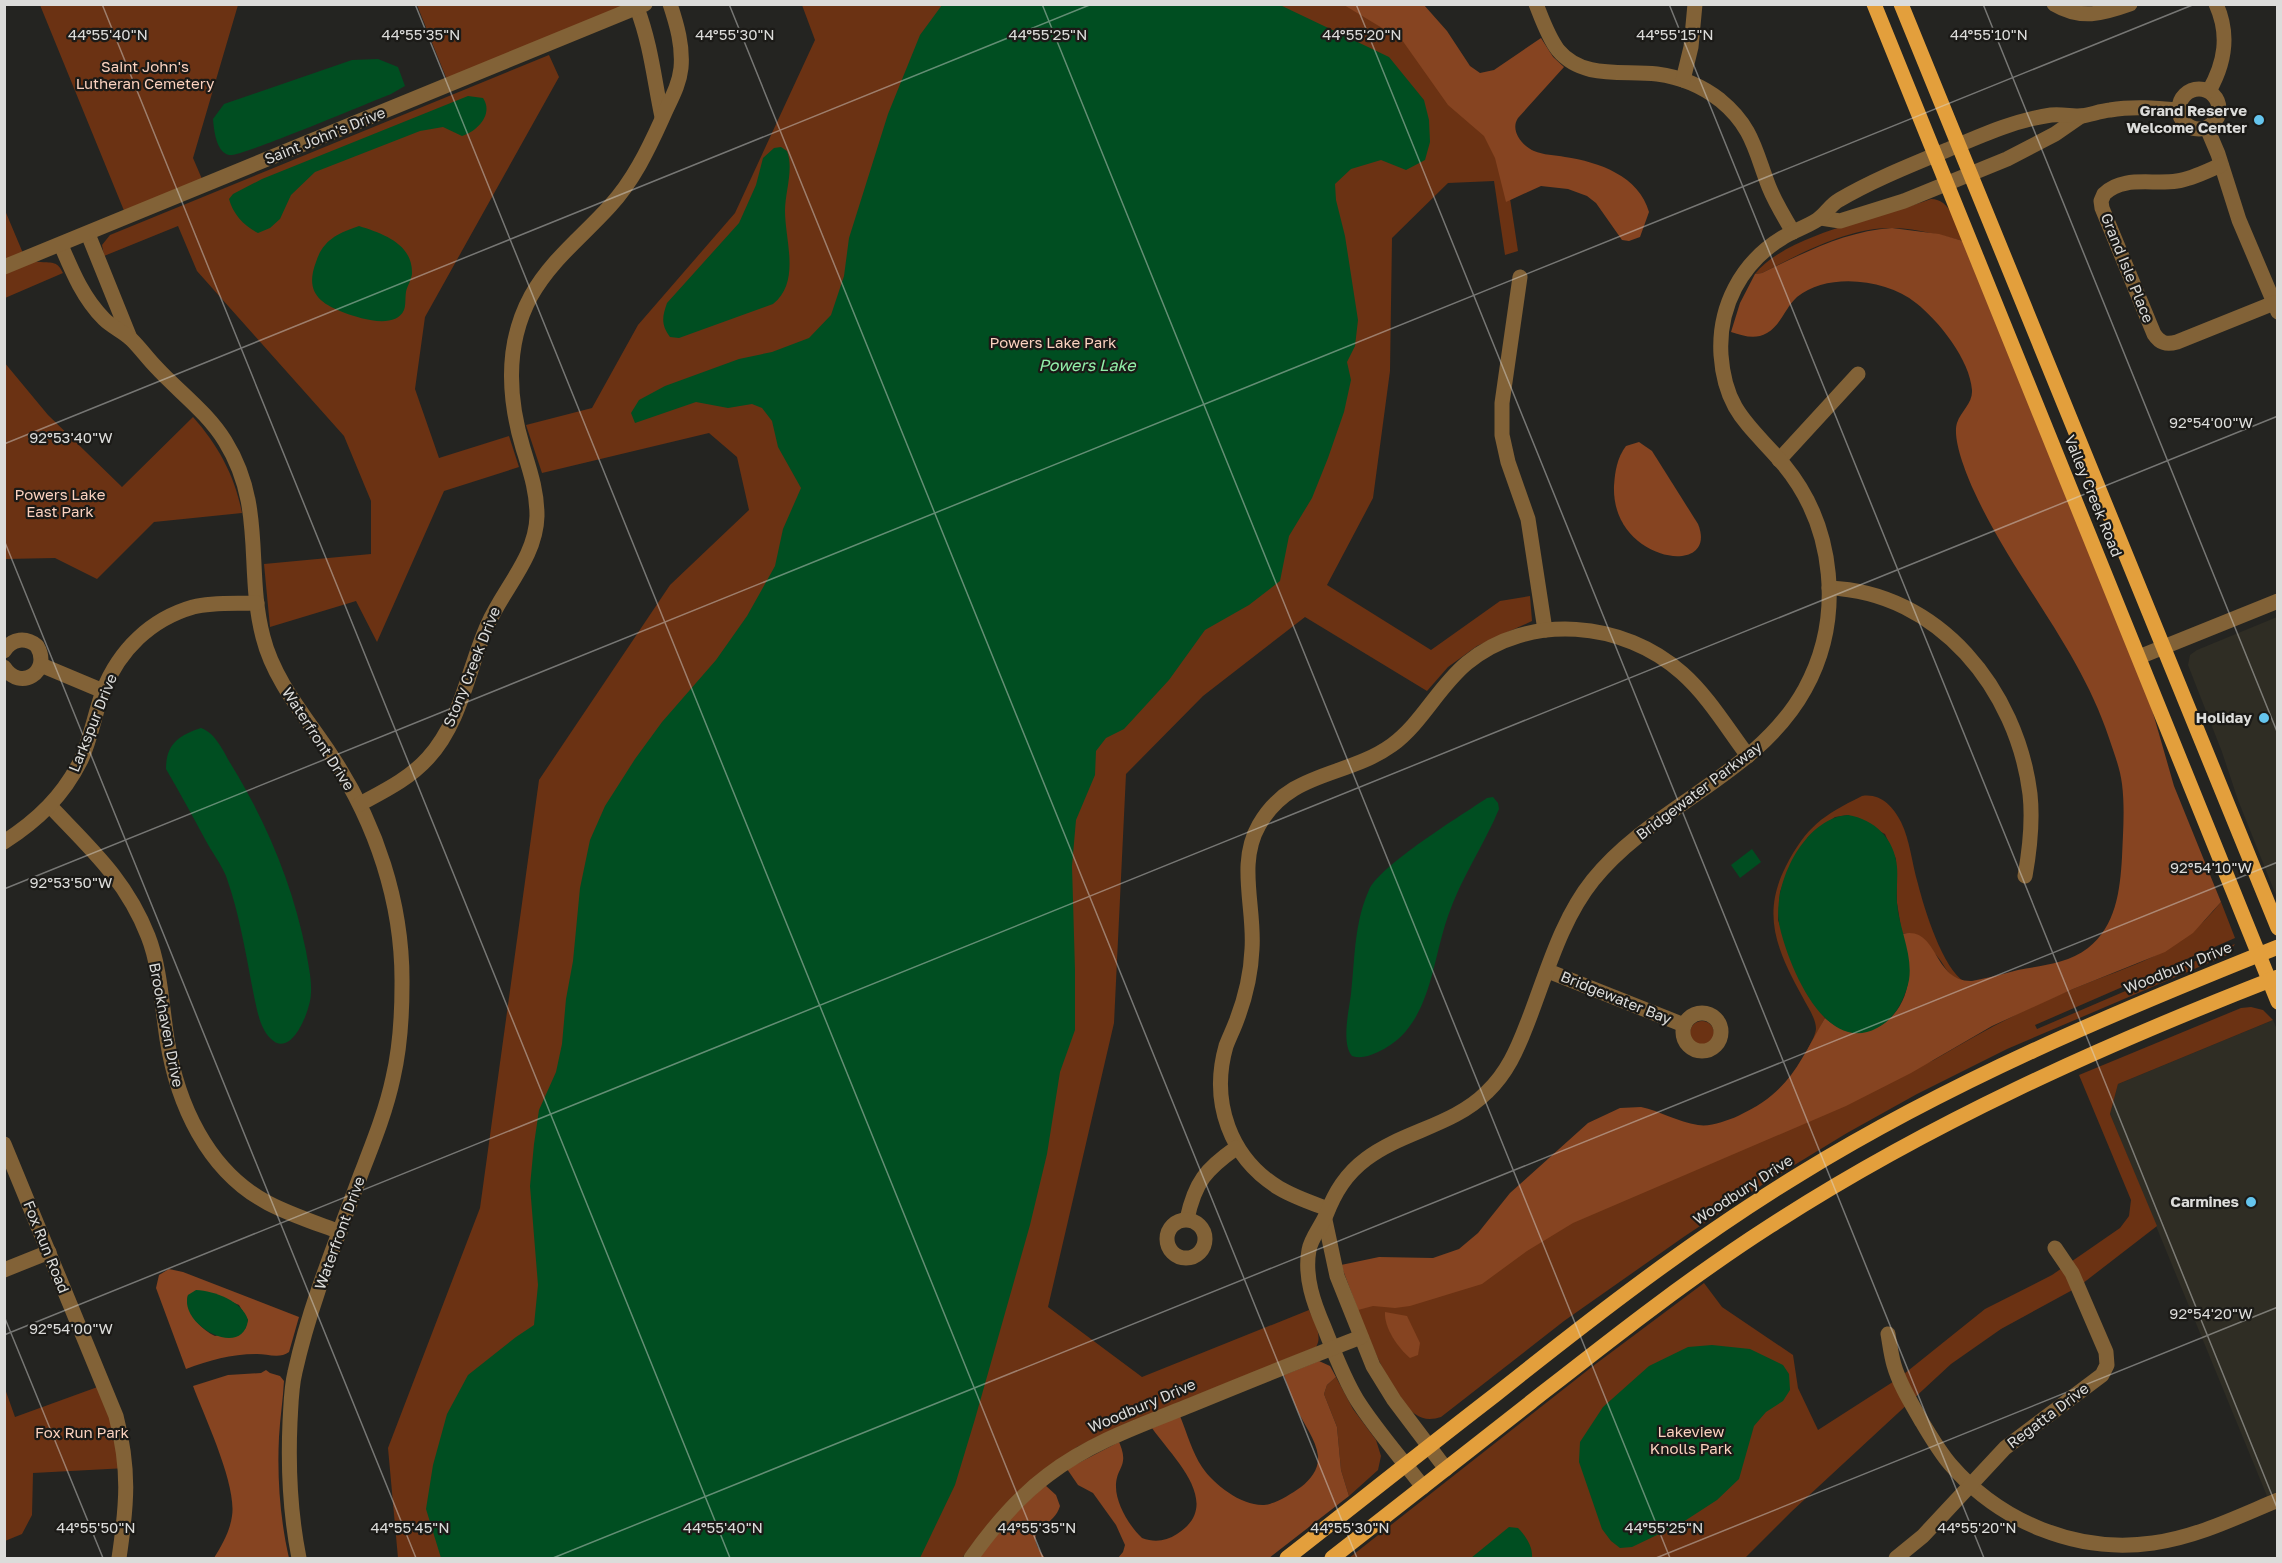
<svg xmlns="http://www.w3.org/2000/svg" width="2282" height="1563" font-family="'Golos Text',sans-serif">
	<rect width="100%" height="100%" fill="#242421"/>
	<g fill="#2f2d24">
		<polygon points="2277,617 2277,898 2238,800 2222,752 2188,665 2190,655 2197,650"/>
		<polygon points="2273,1020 2278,1032 2277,1492 2267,1496 2110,1114 2118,1084"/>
	</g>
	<g fill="#6b3213">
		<polygon points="40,5 238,5 193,158 205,186 127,218"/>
		<polygon points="417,5 645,5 449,85"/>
		<path d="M802,5H1402L1470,89L1542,41L1553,57L1563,67L1500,133L1518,251L1505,255L1494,181L1448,183L1392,238L1390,371L1373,498L1327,585L1431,650L1500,601L1530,596L1532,621L1477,646L1448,667L1427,691L1305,617L1203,696L1126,774L1114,1023L1048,1307L1142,1377L1309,1310C1314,1321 1323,1336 1316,1347L1118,1427L1077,1447L974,1542L962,1558H398L388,1448L480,1208L539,780L670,585L749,510L737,457L709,433L542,473L526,425L592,408L638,325L735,213L815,40Z"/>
		<polygon points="549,55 559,77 425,317 415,389 439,458 509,436 519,467 444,491 377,642 356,601 270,627 264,564 371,554 371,501 344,436 197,271 178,226 104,256 102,245 110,235"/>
		<path d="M1931,199C1951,199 1956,225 1963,241C1940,235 1918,229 1894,228C1848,227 1802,253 1762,273L1755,274C1786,234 1883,217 1931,199Z"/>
		<path d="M4,208L25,258C30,260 36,262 41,262C53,263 57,261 63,273L5,298Z"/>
		<path d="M4,362L48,415L122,487L193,417C218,445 235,476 242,513L154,522L97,579L55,558L5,559Z"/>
		<path d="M1862,796C1880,793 1893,806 1901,822C1910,840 1912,864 1918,884C1924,908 1943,970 1965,982C1946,978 1946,964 1934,953C1926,945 1915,939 1906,933L1902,934L1897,903L1896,859L1885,834L1848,815L1835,817L1808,837L1784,881L1780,892L1778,920L1799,978L1809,997L1825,1018L1807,1051C1810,1044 1815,1037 1816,1029C1816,1018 1807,1006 1802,996C1777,950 1761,915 1786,866C1807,826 1822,816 1862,796Z"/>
		<path d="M2221,902L2235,938L2035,1025L2037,1029L2235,944L2227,955L2007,1049L1917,1094L1847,1133L1765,1183L1685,1236L1564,1321L1441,1417C1432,1420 1423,1420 1415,1414C1392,1399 1368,1335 1357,1309L1934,1060C1979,1033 2024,1009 2073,989C2133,964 2178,956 2221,902Z"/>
		<polygon points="2251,1007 2263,1010 2273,1020 2118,1084 2110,1114 2157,1226 2078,1287 2001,1329 1951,1364 1791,1512 1745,1558 1349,1558 1593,1366 1704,1283 1722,1307 1793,1355 1798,1388 1818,1430 1899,1378 1985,1309 2052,1275 2120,1228 2129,1216 2131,1200 2079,1075 2241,1008"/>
		<circle cx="1702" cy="1033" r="12"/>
		<polygon points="1336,1377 1353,1409 1376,1440 1381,1456 1378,1470 1349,1496 1341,1470 1337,1427 1324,1394 1327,1385"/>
		<polygon points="103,1385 127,1468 33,1473 32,1515 22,1534 5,1541 4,1386 15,1417"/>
	</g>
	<g fill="#864421" fill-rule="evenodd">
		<path d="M1344,5H1424L1447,31L1470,66L1480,73L1494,70L1541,38L1553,57L1564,67L1518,118C1510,130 1521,145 1534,151C1543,155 1555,155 1565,157C1599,162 1639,176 1649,212L1640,237L1629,241L1622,240L1596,203L1587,196L1568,189L1541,186L1506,202L1495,158L1484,136L1448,105L1402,40Z"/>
		<path d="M1892,228L1939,234L1963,241L2151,706L2174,786L2221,902L2193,933L2165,952L2073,989L1992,1026L1911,1073L1846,1106L1573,1223L1527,1251L1482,1284L1410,1306L1395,1308L1373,1306L1358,1310L1341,1265L1379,1257L1433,1258L1459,1249L1478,1233L1510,1193L1588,1123L1620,1108L1641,1107C1660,1111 1678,1122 1698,1125C1711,1127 1726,1121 1738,1116C1790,1092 1798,1064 1825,1018C1860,1049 1904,1023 1908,980C1910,964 1906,948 1902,934C1939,925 1932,982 1972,981C1988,978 2003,974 2018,970C2043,965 2067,964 2088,948C2116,926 2120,891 2122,857C2123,833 2125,808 2122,784C2120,768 2114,753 2109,738C2079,647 2012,576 1973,489C1966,473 1952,439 1957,423C1961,411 1973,403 1972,390C1970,360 1939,321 1916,303C1886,279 1828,272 1797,297C1785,308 1781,325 1767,333C1755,340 1744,336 1731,332L1740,303L1755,274L1762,273C1804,253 1845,231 1892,228Z"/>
		<path d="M1639,442L1652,451L1698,524C1720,578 1611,563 1614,486C1615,471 1617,458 1626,446Z"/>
		<path d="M169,1269L183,1272L299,1317L289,1352C280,1359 267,1354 257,1354C231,1354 210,1360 186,1369L156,1288L159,1275ZM211,1293L239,1305L248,1320L245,1329L215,1336C201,1329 184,1312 188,1295Z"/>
		<path d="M1385,1312L1407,1316L1420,1343L1418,1355L1410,1358C1398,1348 1384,1328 1385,1312Z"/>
		<path d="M1319,1361L1330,1366L1336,1377L1327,1385L1324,1394L1337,1427L1341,1470L1349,1496L1269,1558H1118L1123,1552L1125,1545L1116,1525L1093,1493L1078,1485L1067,1469L1119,1442C1130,1467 1116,1466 1116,1487C1116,1504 1130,1527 1142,1538C1155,1543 1166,1541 1177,1534C1225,1504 1172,1457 1152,1428L1180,1416C1187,1433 1192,1452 1202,1467C1214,1485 1242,1506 1264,1505C1276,1504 1291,1494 1301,1487C1311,1479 1319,1469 1318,1456C1316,1439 1304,1425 1297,1409C1292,1398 1288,1386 1284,1375Z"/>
		<path d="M266,1370L270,1373L280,1376L284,1381C283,1400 280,1418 279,1437C277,1477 280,1519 289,1558H214C222,1545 230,1531 232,1516C237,1485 205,1418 193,1386L228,1375L261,1373Z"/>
		<path d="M1045,1485L1056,1495L1060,1506C1053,1531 1019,1525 1045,1558H978L1008,1520Z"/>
	</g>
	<g fill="#004e21">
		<polygon points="942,5 1280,5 1389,57 1424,100 1429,120 1430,142 1425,160 1406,170 1381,160 1351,169 1335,184 1336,200 1345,236 1358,320 1355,346 1347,362 1351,380 1344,412 1328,458 1312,498 1289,536 1280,581 1249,605 1205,630 1169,680 1124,729 1106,738 1096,751 1095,775 1076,820 1072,866 1075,970 1075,1030 1060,1072 1047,1154 1030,1225 975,1419 955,1485 920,1558 441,1558 426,1509 433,1465 447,1414 468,1375 516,1337 534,1325 538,1285 530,1186 534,1144 539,1110 556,1072 562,1044 566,999 573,961 580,888 590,840 605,806 635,759 662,722 716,660 747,616 775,566 783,529 801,488 778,447 772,421 762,408 752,404 728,408 696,402 635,423 631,413 639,400 665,386 739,359 772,352 809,338 831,315 844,276 849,238 888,114 920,35"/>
		<path d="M378,59L398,67L405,86L391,94C370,102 239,158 229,155C216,152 214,130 213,119L224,104L352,60Z"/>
		<path d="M468,96L483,98C494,114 477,132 462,136L443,127L420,131L315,172L291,195L280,219L270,228L258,233C244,226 233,214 229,199L233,194L262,179Z"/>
		<path d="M781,147L787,151C794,169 785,192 785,211C785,240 801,282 773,304L679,338L670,337C661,325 662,317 667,303L739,223L756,185L763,158L774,148Z"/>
		<path d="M359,226C384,234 413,244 412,274C411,281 407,286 406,292C405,298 406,305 404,310C395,330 359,318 345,313C318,303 305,291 316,262C323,240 338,233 359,226Z"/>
		<path d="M201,728C216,733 224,753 232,766C267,823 293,886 306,951C309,969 314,988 309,1005C305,1021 289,1058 270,1038C260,1028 257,1010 254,996C246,956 240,915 226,876C221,864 212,852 206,841C193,817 180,793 166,769C166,744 179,735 201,728Z"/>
		<path d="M1493,797L1498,803L1499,809C1484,845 1461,878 1448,916C1431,964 1431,1028 1378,1052C1369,1056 1361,1059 1352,1056C1341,1043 1349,1010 1351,994C1355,959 1354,923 1369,890C1380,865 1462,815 1487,798Z"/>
		<path d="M1848,815C1874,819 1895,839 1897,867C1898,879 1896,891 1897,903C1899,929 1913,954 1909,980C1905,999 1895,1019 1877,1028C1825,1056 1789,966 1780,928C1770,888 1803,818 1848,815Z"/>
		<polygon points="1752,849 1761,862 1740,878 1731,865"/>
		<path d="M196,1290C215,1291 242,1301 248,1320C243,1360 178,1325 188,1295Z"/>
		<polygon points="1712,1345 1750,1349 1783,1365 1789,1374 1790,1390 1783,1401 1766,1412 1754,1426 1739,1479 1717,1500 1680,1524 1632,1547 1620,1548 1611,1541 1602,1529 1579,1462 1580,1442 1603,1407 1649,1366 1688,1347"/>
		<path d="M1509,1527L1518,1528C1526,1536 1533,1547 1532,1558H1471Z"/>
	</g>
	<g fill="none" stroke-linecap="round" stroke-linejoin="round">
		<g stroke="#826237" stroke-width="15">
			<path d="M1536,4C1542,19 1548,37 1558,50C1583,80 1623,70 1657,74C1680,77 1702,86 1720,100C1753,127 1755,151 1769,187C1775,202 1784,217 1793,232"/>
			<path d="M2054,4C2081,20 2102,14 2130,4"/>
			<path d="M637,8C651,45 654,79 662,117"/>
			<polyline points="1683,80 1691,47 1695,4"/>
			<circle cx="2199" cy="109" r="20"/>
			<path d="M2209,91C2225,63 2230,35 2216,4"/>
			<polyline points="2207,128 2218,154 2239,220 2278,312"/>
			<path d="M2221,165C2207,171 2192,179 2177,181C2153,185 2123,175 2104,194L2101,201L2102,208L2154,334C2160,343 2166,345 2177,342L2274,303"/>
			<polyline points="1821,218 1840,221 1904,201 2007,159 2055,134 2081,116"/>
			<polyline points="88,234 130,338"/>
			<path d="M61,245C72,271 83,298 104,319C112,327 124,332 132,340C141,349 148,359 156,367C179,392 207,412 225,441C266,507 245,568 263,637C274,681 306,717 331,755C376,823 403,903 402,985C402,1016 400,1048 393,1078C386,1111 373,1143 361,1174C337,1239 310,1304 295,1372C291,1388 291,1406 290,1422C288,1468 290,1513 299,1558"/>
			<polyline points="4,267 645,4"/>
			<polyline points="1520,277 1502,403 1502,435 1508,462 1528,519 1545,630"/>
			<polyline points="1779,460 1858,374"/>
			<path d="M1829,588C1939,592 2017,690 2030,794C2033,822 2030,848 2025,876"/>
			<path d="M4,651C12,638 26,637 37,646C52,672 20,692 4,667"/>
			<polyline points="2139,657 2278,601"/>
			<polyline points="41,665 103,691"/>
			<path d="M360,804C384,791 409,779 428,758C462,721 468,668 488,624C504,588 536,557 537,516C537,491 530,471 523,448C508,398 505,344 531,296C551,260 583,236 610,206C633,181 648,150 662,119C669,102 679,87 681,68C683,46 677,25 670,4"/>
			<path d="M51,807C91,849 126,880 148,936C160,966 162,1007 167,1039C177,1103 207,1171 268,1203C291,1215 316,1223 340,1232"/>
			<path d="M4,842C38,820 63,796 81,760C91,738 95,713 103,691C119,650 151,619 193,607C214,602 236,604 257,603"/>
			<polyline points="1548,971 1684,1025"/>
			<circle cx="1702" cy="1032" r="19"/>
			<path d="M4,1144L116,1416C130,1470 127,1504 119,1558"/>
			<path d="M1328,1209C1312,1203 1294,1197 1279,1188C1230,1158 1210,1102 1226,1046C1229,1038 1233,1030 1236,1022C1245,999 1251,974 1252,949C1255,908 1237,863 1259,825C1290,770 1346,778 1392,745C1422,723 1438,687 1467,663C1529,612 1624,621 1682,673C1708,696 1727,728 1748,756"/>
			<path d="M1187,1219C1195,1182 1206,1169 1236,1148"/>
			<circle cx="1186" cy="1239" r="19"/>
			<polyline points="1325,1220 1337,1276 1373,1366 1394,1400 1446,1469"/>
			<polyline points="4,1270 49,1252"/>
			<path d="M1888,1334C1890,1345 1891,1355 1894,1365C1900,1386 1912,1404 1922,1422C1931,1437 1939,1451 1950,1464C2000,1522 2077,1554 2153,1543C2197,1537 2237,1517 2278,1500"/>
			<path d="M1423,1487C1401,1458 1376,1430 1357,1400C1343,1377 1334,1352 1324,1327C1314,1304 1304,1277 1309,1250C1311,1238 1321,1227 1326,1215C1335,1192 1346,1174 1366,1159C1403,1131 1453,1126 1487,1092C1507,1073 1517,1050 1527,1024C1546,976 1560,921 1593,880C1652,806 1758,775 1805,689C1844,618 1835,527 1784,465C1751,426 1725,412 1721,355C1718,307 1741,263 1782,238C1793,231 1806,227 1817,220C1826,214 1830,205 1839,200C1873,180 1911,165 1947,150C1980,136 2015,120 2051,115C2061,114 2071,116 2081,116C2090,115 2100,111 2110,110C2133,106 2156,108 2179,110"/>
			<path d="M971,1558C993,1527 1017,1498 1048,1475C1091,1442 1141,1425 1191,1405C1247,1382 1304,1359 1361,1337"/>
			<polyline points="1896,1558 1923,1536 2005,1448 2102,1375 2107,1365 2106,1352 2072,1273 2055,1248"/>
		</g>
		<g stroke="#e39f3c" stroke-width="15">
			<polyline points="1874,4 2278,1002"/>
			<polyline points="1901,4 2278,928"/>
			<path d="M1287,1558C1356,1504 1425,1449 1495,1395C1593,1317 1692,1240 1800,1174C1951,1081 2113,1013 2278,947"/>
			<path d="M1332,1558C1398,1506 1464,1454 1531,1402C1609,1341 1686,1280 1770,1226C1929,1123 2101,1046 2278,977"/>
		</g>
	</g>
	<path fill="none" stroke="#dcdcda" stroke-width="1.5" stroke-opacity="0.45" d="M102,4L730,1558M415,4L1043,1558M729,4L1357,1558M1042,4L1670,1558M1356,4L1984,1558M1669,4L2278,1510M1983,4L2278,734M4,444L1092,4M4,540L416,1558M4,889L2195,4M4,1316L103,1558M4,1335L2278,416M553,1558L2278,862M1656,1558L2278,1307"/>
	<g fill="#65c5ee" stroke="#1b1a17" stroke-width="2">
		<circle cx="2259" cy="120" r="6"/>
		<circle cx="2264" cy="718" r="6"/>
		<circle cx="2251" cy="1202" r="6"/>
	</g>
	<g text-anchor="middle" stroke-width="4.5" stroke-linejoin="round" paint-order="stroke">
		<g font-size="15" fill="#fbd2bf" stroke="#1b1a17">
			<text x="145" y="72">Saint John's<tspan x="145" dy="17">Lutheran Cemetery</tspan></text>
			<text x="1053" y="348">Powers Lake Park</text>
			<text x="60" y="500">Powers Lake<tspan x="60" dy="17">East Park</tspan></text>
			<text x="1691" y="1437">Lakeview<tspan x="1691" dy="17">Knolls Park</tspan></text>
			<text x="82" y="1438">Fox Run Park</text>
		</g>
		<g font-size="15" font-weight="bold" fill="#dcdcda" stroke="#1b1a17" text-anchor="end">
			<text x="2247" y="116">Grand Reserve<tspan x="2247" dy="17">Welcome Center</tspan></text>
			<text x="2252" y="723">Holiday</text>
			<text x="2239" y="1207">Carmines</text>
		</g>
		<g font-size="15" fill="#dcdcda" stroke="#1b1a17">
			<text transform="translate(325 136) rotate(-22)" y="5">Saint John's Drive</text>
			<text transform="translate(2127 268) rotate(68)" y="5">Grand Isle Place</text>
			<text transform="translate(2093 496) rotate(68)" y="5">Valley Creek Road</text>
			<text transform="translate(472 667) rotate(-68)" y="5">Stony Creek Drive</text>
			<text transform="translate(93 723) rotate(-68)" y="5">Larkspur Drive</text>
			<text transform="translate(318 739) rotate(57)" y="5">Waterfront Drive</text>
			<text transform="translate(1699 791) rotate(-37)" y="5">Bridgewater Parkway</text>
			<text transform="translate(2178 968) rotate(-22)" y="5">Woodbury Drive</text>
			<text transform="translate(1616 998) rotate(22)" y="5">Bridgewater Bay</text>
			<text transform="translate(166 1025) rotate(79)" y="5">Brookhaven Drive</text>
			<text transform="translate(1743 1190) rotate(-33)" y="5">Woodbury Drive</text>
			<text transform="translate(340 1233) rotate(-70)" y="5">Waterfront Drive</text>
			<text transform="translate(46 1247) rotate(68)" y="5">Fox Run Road</text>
			<text transform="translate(1142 1406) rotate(-23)" y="5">Woodbury Drive</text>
			<text transform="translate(2048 1416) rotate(-37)" y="5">Regatta Drive</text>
		</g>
		<g font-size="16" font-style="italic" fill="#92efa9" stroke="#1b1a17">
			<text x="1087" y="371">Powers Lake</text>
		</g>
	</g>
	<g font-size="15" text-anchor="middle" fill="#dcdcda" stroke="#1b1a17" stroke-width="4.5" stroke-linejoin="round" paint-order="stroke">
		<text x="1989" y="40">44°55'10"N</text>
		<text x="108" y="40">44°55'40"N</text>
		<text x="421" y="40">44°55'35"N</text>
		<text x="735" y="40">44°55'30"N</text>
		<text x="1048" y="40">44°55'25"N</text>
		<text x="1362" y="40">44°55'20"N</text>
		<text x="1675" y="40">44°55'15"N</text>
		<text x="2211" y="428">92°54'00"W</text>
		<text x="71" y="443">92°53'40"W</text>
		<text x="2211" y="873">92°54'10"W</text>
		<text x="71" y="888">92°53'50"W</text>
		<text x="2211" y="1319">92°54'20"W</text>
		<text x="71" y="1334">92°54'00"W</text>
		<text x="96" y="1533">44°55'50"N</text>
		<text x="410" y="1533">44°55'45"N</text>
		<text x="723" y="1533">44°55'40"N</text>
		<text x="1037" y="1533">44°55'35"N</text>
		<text x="1350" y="1533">44°55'30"N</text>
		<text x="1664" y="1533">44°55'25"N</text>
		<text x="1977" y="1533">44°55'20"N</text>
	</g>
	<rect width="2282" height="1563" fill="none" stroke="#dcdcda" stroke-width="12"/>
</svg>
